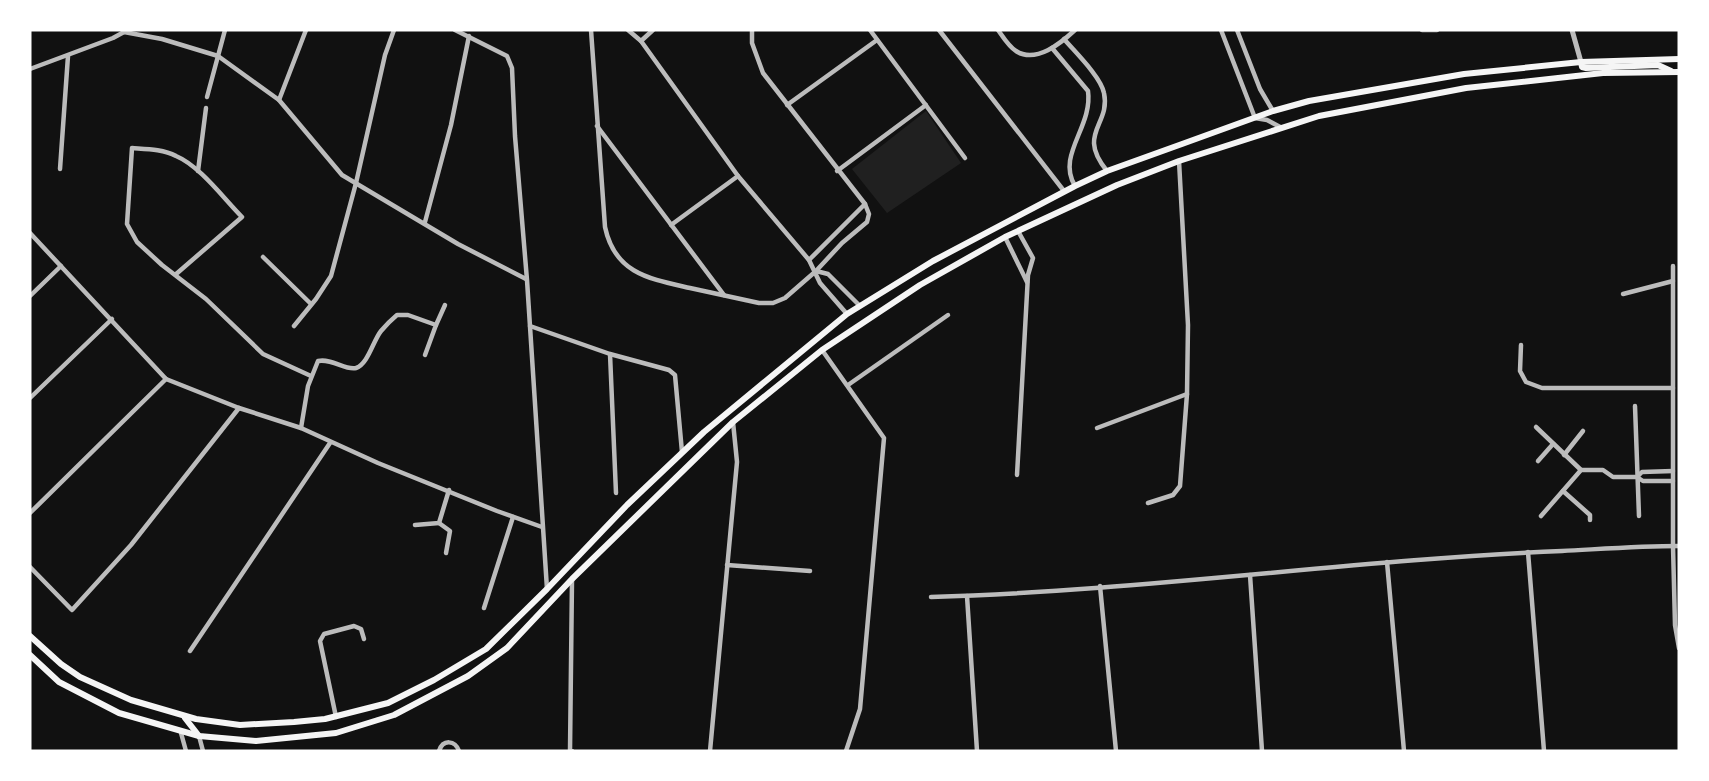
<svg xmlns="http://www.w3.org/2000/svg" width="1709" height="781" font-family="'Exo 2',sans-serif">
	<rect width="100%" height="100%" fill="#111"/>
	<polygon fill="#202020" points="926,111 961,163 887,213 852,169"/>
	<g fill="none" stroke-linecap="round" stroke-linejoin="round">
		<g stroke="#bcbcbc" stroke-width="4.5">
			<polyline points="126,30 124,32 162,39 218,56 279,100 342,175 458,244 526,279"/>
			<polyline points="455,30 507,56 512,68 515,136 527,280 547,589"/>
			<path d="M591,30L605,227C615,274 650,279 690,288C713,293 736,298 759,303H773L785,298L816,271L842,243L867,222L869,214L865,204L763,73L752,43V30"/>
			<polyline points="628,30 641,41 738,176 809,260 820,283 847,314"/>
			<polyline points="870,30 965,158"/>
			<polyline points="939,30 1064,191"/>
			<path d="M998,30C1003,37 1009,47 1016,51C1036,64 1061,43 1075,30"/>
			<polyline points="1221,30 1255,118 1267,120 1282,128"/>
			<polyline points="1237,30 1260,89 1273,111"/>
			<polyline points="1422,30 1437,30"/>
			<path d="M1064,39C1075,52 1101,77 1104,93C1111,125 1076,133 1107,171"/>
			<polyline points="641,41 653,30"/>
			<path d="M1052,48L1088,91C1093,127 1056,155 1075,186"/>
			<polyline points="30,69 113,38 124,32 124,30"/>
			<polyline points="207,97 225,30"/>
			<polyline points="279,100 306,30"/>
			<polyline points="787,105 877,40"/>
			<polyline points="597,126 724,295"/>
			<polyline points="60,169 68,56"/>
			<polyline points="198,171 206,108"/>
			<polyline points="837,171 926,105"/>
			<polyline points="425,222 451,125 469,36"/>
			<polyline points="671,225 738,176"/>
			<polyline points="30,233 166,379 239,408 301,428 378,463 497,511 542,527"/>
			<polyline points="1005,237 1027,282"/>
			<polyline points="263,257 311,304"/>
			<polyline points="809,260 865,204"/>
			<polyline points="1673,266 1673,546 1675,625 1679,648"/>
			<polyline points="816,271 828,274 859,305"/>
			<path d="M175,275L242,217C224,199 200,166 176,156C163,149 146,149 132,148L127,224L137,242L162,265L206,299L263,354L311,376"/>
			<polyline points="1623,294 1673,281"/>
			<polyline points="30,296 61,266"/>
			<polyline points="436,325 445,305"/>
			<polyline points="294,326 316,299 331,276 356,183 385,55 394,30"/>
			<polyline points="530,326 610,354 669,370 675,375 682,452"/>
			<polyline points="1521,345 1520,371 1526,382 1542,388 1673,388"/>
			<polyline points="822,350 884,438 860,709 846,751"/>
			<polyline points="610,354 616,493"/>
			<polyline points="848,385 948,315"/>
			<polyline points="30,398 112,319"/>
			<polyline points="1635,406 1639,516"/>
			<polyline points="1536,427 1581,470"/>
			<path d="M301,428L308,386L318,361C332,358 346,371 356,368C368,364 373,341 381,331C386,325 391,320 397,315H408L436,325L425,355"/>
			<polyline points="1097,428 1187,394"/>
			<polyline points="1564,455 1583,431"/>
			<polyline points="1538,461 1553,444"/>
			<polyline points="1673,471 1642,472 1637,477 1643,481 1673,481"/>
			<polyline points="1017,475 1028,275 1033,258 1018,231"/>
			<polyline points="1563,491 1590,515 1590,520"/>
			<polyline points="1148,503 1173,495 1180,486 1187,394 1188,325 1179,161"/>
			<polyline points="30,513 166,379"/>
			<polyline points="1541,516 1581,470 1603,470 1613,477 1637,477"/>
			<polyline points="439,523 450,531 446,553"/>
			<polyline points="415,525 439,523 449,490"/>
			<polyline points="1528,552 1544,751"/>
			<polyline points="1387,562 1404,751"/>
			<polyline points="727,565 810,571"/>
			<polyline points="30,567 72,610 131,545 239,408"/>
			<polyline points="1250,575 1262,751"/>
			<polyline points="572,580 570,751 572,751"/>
			<polyline points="1100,586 1116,751"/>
			<polyline points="967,596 977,751"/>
			<path d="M931,597C1142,591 1351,560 1562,551C1601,549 1640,546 1679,546"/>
			<polyline points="484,608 513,517"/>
			<polyline points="190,651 330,443"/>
			<polyline points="336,717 320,641 324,634 354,626 361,629 364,639"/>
			<polyline points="181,733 186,751"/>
			<polyline points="199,736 203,751"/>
			<path d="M439,751C443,739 455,740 459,751"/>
			<polyline points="710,751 737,462 733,422"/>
		</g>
		<polyline stroke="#bcbcbc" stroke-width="5" points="1572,30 1581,62"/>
		<g stroke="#f5f5f5" stroke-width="6">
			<polyline points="1581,62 1582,67 1586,68 1658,65 1671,71"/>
			<polyline points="30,636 61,664 80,677 131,700 196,719 240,725 294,722 325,719 388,703 434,680 486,649 547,589 627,505 704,432 847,314 933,261 1075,186 1107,171 1182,144 1273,111 1309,101 1464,74 1581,62 1679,59"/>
			<polyline points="30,655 59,682 119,713 199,736 256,741 336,733 394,715 468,676 507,648 572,579 733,422 822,350 920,285 1005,237 1117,185 1179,161 1319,116 1466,88 1603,73 1679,72"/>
			<polyline points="185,718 199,736"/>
		</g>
	</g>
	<rect width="1709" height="781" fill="none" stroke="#ffffff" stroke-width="63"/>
</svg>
